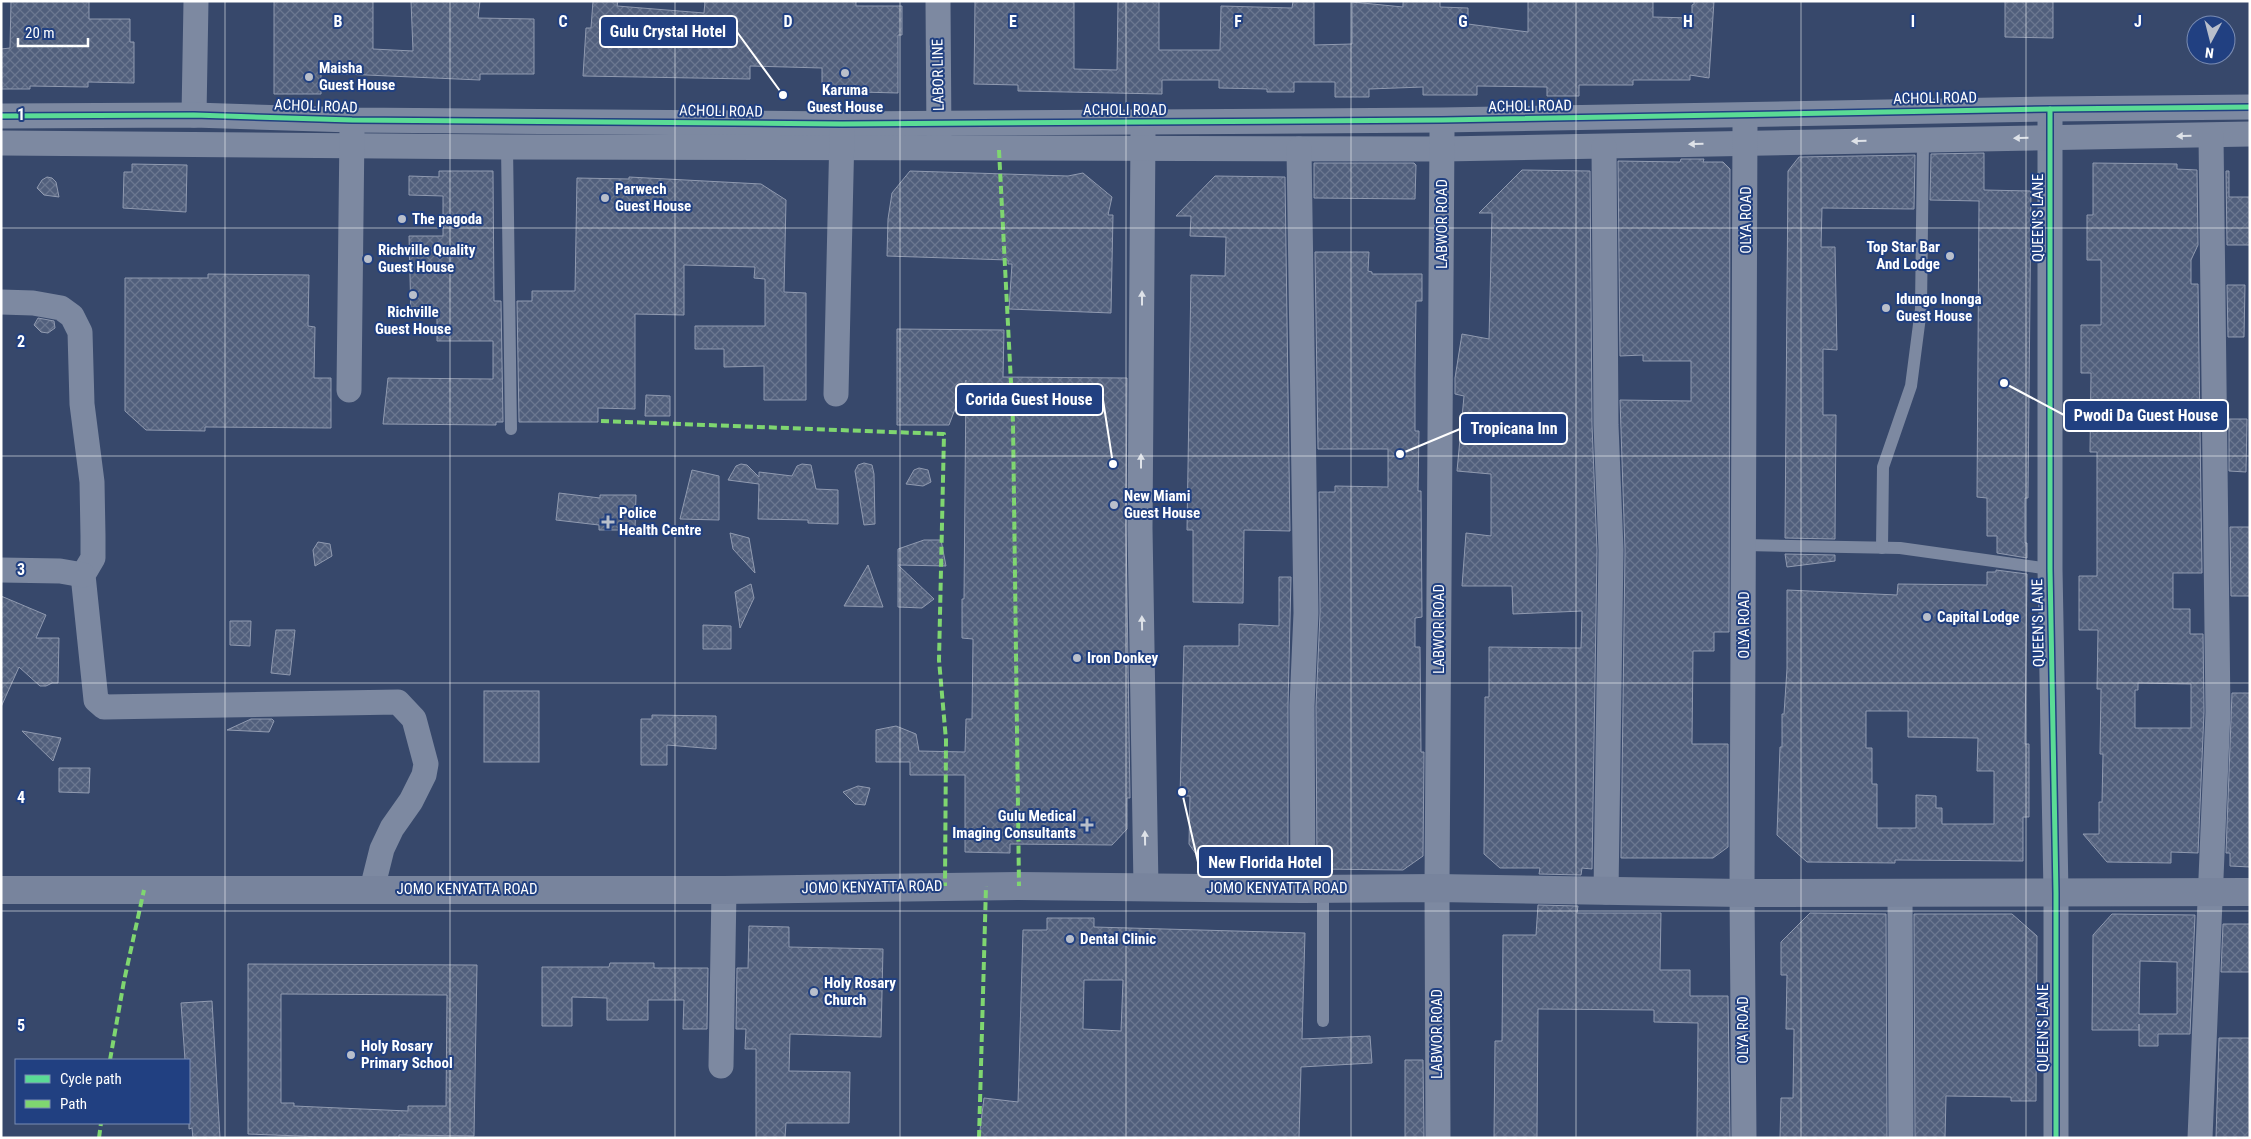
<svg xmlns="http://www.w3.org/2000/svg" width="2251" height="1139" font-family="'Roboto Condensed',sans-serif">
	<defs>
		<pattern id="building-cross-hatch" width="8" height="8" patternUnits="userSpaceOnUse" patternTransform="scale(1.25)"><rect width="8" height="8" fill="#515f7c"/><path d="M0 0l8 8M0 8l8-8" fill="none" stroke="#6b7790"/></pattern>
	</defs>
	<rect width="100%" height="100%" fill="#37486b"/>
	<g fill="url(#building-cross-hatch)" stroke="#909ab0" fill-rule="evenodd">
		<polygon points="11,1 89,1 89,19 130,19 130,42 134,42 134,83 88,82 88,87 30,86 30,89 1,89 1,49 10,48"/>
		<polygon points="274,1 373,1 373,49 413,51 411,1 480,1 478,18 534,19 534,74 480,74 480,80 321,73 321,94 274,94"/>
		<polygon points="593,1 618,1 617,6 704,13 705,1 856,1 856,6 902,6 902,35 898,35 898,93 822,91 822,68 750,66 750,79 583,76 586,28 591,28"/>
		<polygon points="975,1 1074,2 1074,69 1117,70 1118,1 1159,1 1159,50 1220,50 1221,6 1292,8 1293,1 1314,1 1314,45 1352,44 1352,2 1403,7 1403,1 1440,1 1440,7 1468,8 1468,24 1528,32 1528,1 1653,1 1653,17 1692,18 1692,5 1694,4 1694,1 1714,1 1709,78 1690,75 1690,80 1633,80 1633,85 1579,85 1579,96 1547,96 1547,87 1477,86 1477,95 1423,95 1423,87 1369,89 1369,97 1335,97 1335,82 1294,82 1294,92 1267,92 1267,89 1219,88 1219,80 1162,80 1162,94 1018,91 1018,85 974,84"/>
		<polygon points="2005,1 2053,1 2053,38 2005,37"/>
		<polygon points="1984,153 1984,190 2031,191 2028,498 2025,498 2025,543 2027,543 2027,558 1997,553 1997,536 1987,536 1987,498 1977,497 1979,201 1930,200 1931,154"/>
		<polygon points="1915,155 1914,209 1822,208 1821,247 1835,247 1837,350 1823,349 1823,415 1836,415 1835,539 1785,538 1788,171 1799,157"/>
		<polygon points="1681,159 1704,159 1703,162 1723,162 1730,169 1729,632 1714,632 1714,651 1693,651 1692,744 1728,744 1728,847 1713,858 1621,858 1625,550 1620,400 1691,401 1691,361 1643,361 1643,355 1620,356 1618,161 1680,162"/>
		<polygon points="1314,163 1414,163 1416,165 1415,199 1314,198"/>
		<path d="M2093,163L2177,164V169L2197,170L2198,245L2191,260V284H2198L2202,573H2173V609H2190V634H2203L2204,712L2198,853L2171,852V863L2107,862L2083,834H2099V802H2102L2103,754H2100L2101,689H2097L2098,630H2079V576H2097V452H2090L2091,373H2081V325H2101V260H2087V215H2093ZM2138,683L2191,684V728H2135V690H2138Z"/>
		<polygon points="132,164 187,165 186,212 123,208 124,172 132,172"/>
		<polygon points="1522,170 1590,171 1592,425 1597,550 1592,869 1582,868 1581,875 1539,874 1540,868 1500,868 1484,854 1485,697 1489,697 1489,647 1581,648 1582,611 1513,614 1512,586 1462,586 1466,533 1491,536 1491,474 1457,471 1464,396 1455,394 1455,378 1462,334 1489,339 1492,213 1479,213"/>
		<polygon points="439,171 493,171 494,301 501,301 503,422 496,422 496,425 383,424 388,378 493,379 493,341 437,341 437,316 411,316 409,236 443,236 443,196 409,195 409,176 439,177"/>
		<polygon points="910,171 1068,176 1083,173 1112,197 1108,215 1113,215 1111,313 1009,309 1012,264 1008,264 1008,260 887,256 888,219 892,193"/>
		<polygon points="2226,171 2229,171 2229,197 2250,197 2250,245 2227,245"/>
		<polygon points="1215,176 1285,177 1290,531 1244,530 1243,603 1193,602 1193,530 1187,530 1191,275 1225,276 1226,237 1190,236 1191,216 1176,216"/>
		<polygon points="47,177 52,178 56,182 59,197 44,195 37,188 42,180"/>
		<polygon points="629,177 761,184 786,200 784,292 806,293 806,400 764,400 764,366 724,367 724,349 695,349 695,326 765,326 765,279 754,278 755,267 684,265 684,315 635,314 635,409 598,408 598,422 519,422 517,301 532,301 532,291 575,291 577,178 629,179"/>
		<polygon points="1315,252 1369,252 1368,271 1372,272 1372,274 1422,274 1422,301 1416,301 1415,371 1415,431 1419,431 1418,491 1421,491 1422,617 1415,618 1415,647 1420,647 1421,752 1424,752 1423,856 1403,870 1317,869 1316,706 1320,613 1319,492 1335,492 1335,486 1388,487 1388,449 1318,449"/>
		<polygon points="208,274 309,275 308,326 315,327 314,378 331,378 331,428 205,427 205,431 146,430 125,411 125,278 208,278"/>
		<polygon points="2227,285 2245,285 2244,337 2228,337"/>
		<polygon points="38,318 54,321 55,328 48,333 41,332 34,325"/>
		<polygon points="897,329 1004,330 1003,377 1127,378 1126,528 1130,798 1127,798 1127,829 1112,845 1010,844 1010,853 965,852 965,775 910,775 910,762 876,762 876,730 896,726 916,734 919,751 965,752 966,719 972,719 973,639 962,638 962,599 964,599 966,380 949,425 897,425"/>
		<polygon points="646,395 670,396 670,416 645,416"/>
		<polygon points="2229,419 2247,419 2246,472 2229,471"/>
		<polygon points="864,463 872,465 874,474 875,524 864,525 855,471 858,465"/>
		<polygon points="741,464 747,465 759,477 759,472 792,476 797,466 802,464 811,465 816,489 838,490 838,524 808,523 808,520 758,519 759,484 728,480 736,466"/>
		<polygon points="919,468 928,470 931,482 923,486 906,484 914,470"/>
		<polygon points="692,470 719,476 719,520 680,519"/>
		<polygon points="559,493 600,498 600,495 636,495 635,530 599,530 599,525 556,520"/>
		<polygon points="2230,527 2250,527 2250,596 2231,596"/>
		<polygon points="730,533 749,538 755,573 733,549"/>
		<polygon points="924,540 941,540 946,566 898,565 934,599 922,608 898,607 898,549"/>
		<polygon points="318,542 330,544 332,556 315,566 313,550"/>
		<polygon points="1785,554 1835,555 1835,561 1787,567"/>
		<polygon points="868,565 883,607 844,606"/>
		<path d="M1996,570L2027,574L2025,744H2029V817H2023V861L1895,860V863L1807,862L1777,835L1780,747H1782V714H1784L1787,669V590L1897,595L1898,584L1987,585V572H1996ZM1866,711H1908V737L1978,738L1977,771H1994V824H1942V808H1936V796L1916,795V828H1877V784H1872V748H1866Z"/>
		<polygon points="1279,577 1291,577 1288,706 1288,864 1203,864 1189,844 1190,796 1180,796 1184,646 1239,646 1239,624 1279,626"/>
		<polygon points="751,584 754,598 740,628 735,592"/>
		<polygon points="1,596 46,615 36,638 59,638 58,683 52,683 46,686 40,686 19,667 1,707"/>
		<polygon points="230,621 251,621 250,646 230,645"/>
		<polygon points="703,625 731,626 731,649 703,649"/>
		<polygon points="276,630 295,630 290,675 271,673"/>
		<rect x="484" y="691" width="55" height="71"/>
		<polygon points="2232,693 2250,693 2250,867 2230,866 2230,853 2226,853"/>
		<polygon points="652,715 716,716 716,749 667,745 667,765 641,765 641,719 652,719"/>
		<polygon points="251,719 272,719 274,721 269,732 227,730"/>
		<polygon points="22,731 61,738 53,761"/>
		<polygon points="59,768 90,768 89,793 59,792"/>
		<polygon points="858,786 870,788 865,805 855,804 843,792"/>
		<polygon points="1538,905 1578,906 1577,913 1661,913 1660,970 1690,970 1690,996 1728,996 1730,1138 1697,1138 1698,1023 1654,1022 1654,1010 1538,1009 1537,1138 1494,1138 1495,1041 1502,1041 1503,935 1536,935"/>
		<polygon points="1810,913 1886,914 1887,1138 1780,1138 1781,1098 1793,1098 1794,1029 1786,1029 1787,975 1781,975 1781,942"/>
		<polygon points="1914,914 2012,914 2037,936 2036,1101 2011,1101 2011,1097 1946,1096 1945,1138 1915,1138"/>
		<path d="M2112,914L2195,915L2190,1034H2158V1046H2139V1024V1030H2092L2093,935ZM2140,961L2177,962V1014H2139Z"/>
		<path d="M1047,918H1094V927L1305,933L1302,1039L1370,1036L1372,1063L1301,1067L1299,1138H979L984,1098L1018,1102L1023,930H1047ZM1084,980H1123L1121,1031L1083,1029Z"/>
		<polygon points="2223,924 2250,924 2250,972 2221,972"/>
		<polygon points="749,926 789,927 789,947 883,949 881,1037 790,1034 789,1071 850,1072 849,1123 786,1123 785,1138 756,1138 756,1049 745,1049 746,1029 736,1029 737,968 748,968"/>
		<polygon points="610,963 654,963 654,968 708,968 707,1029 683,1029 684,1000 648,1000 648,1020 607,1020 607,998 572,997 572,1026 542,1026 542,967 609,967"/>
		<path d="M248,964L477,965L474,1136L399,1135V1138H349L248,1134ZM281,994L447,995L446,1106H408V1111L294,1106V1103H281Z"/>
		<polygon points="212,1001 220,1138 193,1138 192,1128 189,1129 189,1060 185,1060 181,1003"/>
		<polygon points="2219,1038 2250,1038 2250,1138 2216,1138"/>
		<polygon points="1405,1060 1423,1060 1424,1138 1405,1138"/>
	</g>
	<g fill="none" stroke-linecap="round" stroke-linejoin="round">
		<g stroke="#7d89a1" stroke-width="12">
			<polyline points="507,147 511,429"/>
			<polyline points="1745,545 1900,548 2050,569"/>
			<polyline points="1882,548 1883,467 1911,386 1921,309 1923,140"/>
			<polyline points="1323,1021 1323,889"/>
		</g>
		<g stroke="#7d89a1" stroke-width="25">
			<polyline points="938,1 939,139"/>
			<polyline points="194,115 196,1"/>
			<polyline points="1,116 194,115 352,120 842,124 1442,120 2050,109 2250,107"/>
			<polyline points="2050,121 2050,569 2056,893 2056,1138"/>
			<polyline points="1143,134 1140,528 1146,887"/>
			<polyline points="1,143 507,147 1443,149 2250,134"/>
			<polyline points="1604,147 1606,425 1611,550 1606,892"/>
			<polyline points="1299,149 1306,613 1302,706 1303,889"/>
			<polyline points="1,302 33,303 61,308 72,316 80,332 82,404 92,482 93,536 93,558 83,575 96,700 104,707 398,702 414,719 426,764 424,775 411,801 392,828 382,849 372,889"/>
			<polyline points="349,390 352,130"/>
			<polyline points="836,394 842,132"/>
			<polyline points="1,570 60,571 83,575"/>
			<polyline points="1900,893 1901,1138"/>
			<polyline points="721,1066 724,890"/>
			<polyline points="1438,1138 1437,888 1442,133"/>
			<polyline points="1744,1138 1742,893 1745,126"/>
			<polyline points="2200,1138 2218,712 2211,136"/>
		</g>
		<polyline stroke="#78849d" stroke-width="28" points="1,890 724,890 1019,886 1303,889 1437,888 1742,893 2250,892"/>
		<g stroke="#7fd670" stroke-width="4" stroke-dasharray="8 4" stroke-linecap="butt">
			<polyline points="999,150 1013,422 1019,886"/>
			<polyline points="601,421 944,434 939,660 946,740 945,886"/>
			<polyline points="110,1060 124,981 144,890"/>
			<polyline points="99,1138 101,1123"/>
			<polyline points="979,1138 986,886"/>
		</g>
		<defs>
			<g id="cycleway">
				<polyline points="2050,109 2050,569 2056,893 2056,1138"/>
				<polyline points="1,116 194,115 352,120 842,124 1442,120 2050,109 2250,107"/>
			</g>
		</defs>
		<use href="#cycleway" stroke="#214081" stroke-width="8"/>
		<use href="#cycleway" stroke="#5adb95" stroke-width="5"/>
	</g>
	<defs><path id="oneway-solid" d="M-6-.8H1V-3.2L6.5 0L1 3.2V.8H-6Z" transform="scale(1.25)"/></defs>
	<g fill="#dee2e8">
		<use href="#oneway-solid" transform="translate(2184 136) rotate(179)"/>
		<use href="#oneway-solid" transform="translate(2021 138) rotate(179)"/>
		<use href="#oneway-solid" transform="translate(1859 141) rotate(179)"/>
		<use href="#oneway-solid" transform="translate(1696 144) rotate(178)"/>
		<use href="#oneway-solid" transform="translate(1142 298) rotate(-90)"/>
		<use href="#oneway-solid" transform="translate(1141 461) rotate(-90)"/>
		<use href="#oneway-solid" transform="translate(1142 623) rotate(-91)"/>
		<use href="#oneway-solid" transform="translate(1145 838) rotate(-91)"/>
	</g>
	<path fill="none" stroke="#fff" stroke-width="1" stroke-opacity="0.55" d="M225,1V1138M450,1V1138M675,1V1138M900,1V1138M1126,1V1138M1351,1V1138M1576,1V1138M1801,1V1138M2026,1V1138M1,228H2250M1,456H2250M1,683H2250M1,911H2250"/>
	<g fill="#b9bfcb" stroke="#214081" stroke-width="2">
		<circle cx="845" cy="73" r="5"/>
		<circle cx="309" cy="77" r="5"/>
		<circle cx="605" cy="198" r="5"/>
		<circle cx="402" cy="219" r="5"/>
		<circle cx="1950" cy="256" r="5"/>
		<circle cx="368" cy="259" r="5"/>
		<circle cx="413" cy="295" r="5"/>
		<circle cx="1886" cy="308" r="5"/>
		<circle cx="1114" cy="505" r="5"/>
		<path d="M605.5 514.5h5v5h5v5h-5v5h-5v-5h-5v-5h5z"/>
		<circle cx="1927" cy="617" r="5"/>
		<circle cx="1077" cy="658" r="5"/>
		<path d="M1084.5 817.5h5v5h5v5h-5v5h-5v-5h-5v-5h5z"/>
		<circle cx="1070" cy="939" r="5"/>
		<circle cx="814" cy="992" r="5"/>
		<circle cx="351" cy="1055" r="5"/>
	</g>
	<g text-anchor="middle" stroke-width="4" stroke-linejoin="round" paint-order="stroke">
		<g font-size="15" font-weight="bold" fill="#fff" stroke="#214081" text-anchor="start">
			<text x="319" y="73">Maisha<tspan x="319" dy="17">Guest House</tspan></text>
			<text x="845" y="95" text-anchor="middle">Karuma<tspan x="845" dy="17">Guest House</tspan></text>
			<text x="615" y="194">Parwech<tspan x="615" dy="17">Guest House</tspan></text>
			<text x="412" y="224">The pagoda</text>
			<text x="1940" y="252" text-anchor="end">Top Star Bar<tspan x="1940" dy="17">And Lodge</tspan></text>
			<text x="378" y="255">Richville Quality<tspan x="378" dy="17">Guest House</tspan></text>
			<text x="1896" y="304">Idungo Inonga<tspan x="1896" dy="17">Guest House</tspan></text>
			<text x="413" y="317" text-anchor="middle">Richville<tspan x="413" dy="17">Guest House</tspan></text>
			<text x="1124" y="501">New Miami<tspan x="1124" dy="17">Guest House</tspan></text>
			<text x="619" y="518">Police<tspan x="619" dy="17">Health Centre</tspan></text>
			<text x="1937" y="622">Capital Lodge</text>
			<text x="1087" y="663">Iron Donkey</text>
			<text x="1076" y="821" text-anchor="end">Gulu Medical<tspan x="1076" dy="17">Imaging Consultants</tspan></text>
			<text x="1080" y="944">Dental Clinic</text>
			<text x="824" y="988">Holy Rosary<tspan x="824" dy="17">Church</tspan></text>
			<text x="361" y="1051">Holy Rosary<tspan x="361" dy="17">Primary School</tspan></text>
		</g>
		<g font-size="15" fill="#fff" stroke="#214081">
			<text transform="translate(938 75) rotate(-91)" y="5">LABOR LINE</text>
			<text transform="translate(1935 98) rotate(-1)" y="5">ACHOLI ROAD</text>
			<text transform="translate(316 106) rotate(2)" y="5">ACHOLI ROAD</text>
			<text transform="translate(1530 106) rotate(-1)" y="5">ACHOLI ROAD</text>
			<text x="1125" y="115">ACHOLI ROAD</text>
			<text transform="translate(721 111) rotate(1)" y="5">ACHOLI ROAD</text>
			<text transform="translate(2038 218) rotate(-90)" y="5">QUEEN'S LANE</text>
			<text transform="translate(1746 220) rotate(-90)" y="5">OLYA ROAD</text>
			<text transform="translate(1442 224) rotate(-90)" y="5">LABWOR ROAD</text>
			<text transform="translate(2038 623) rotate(-91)" y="5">QUEEN'S LANE</text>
			<text transform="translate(1744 625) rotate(-90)" y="5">OLYA ROAD</text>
			<text transform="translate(1439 629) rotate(-90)" y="5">LABWOR ROAD</text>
			<text transform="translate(872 887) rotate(-1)" y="5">JOMO KENYATTA ROAD</text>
			<text x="1277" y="893">JOMO KENYATTA ROAD</text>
			<text x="467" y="894">JOMO KENYATTA ROAD</text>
			<text transform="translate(2043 1028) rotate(-90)" y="5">QUEEN'S LANE</text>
			<text transform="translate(1743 1030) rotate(-90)" y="5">OLYA ROAD</text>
			<text transform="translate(1437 1034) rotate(-90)" y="5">LABWOR ROAD</text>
		</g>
	</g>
	<g font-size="16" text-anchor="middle" font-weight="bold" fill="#fff" stroke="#214081" stroke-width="4" stroke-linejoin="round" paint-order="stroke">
		<text x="338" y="27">B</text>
		<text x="563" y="27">C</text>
		<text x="788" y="27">D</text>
		<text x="1013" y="27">E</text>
		<text x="1238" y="27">F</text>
		<text x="1463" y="27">G</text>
		<text x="1688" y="27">H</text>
		<text x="1913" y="27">I</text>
		<text x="2138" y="27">J</text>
		<text x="21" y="120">1</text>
		<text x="21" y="347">2</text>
		<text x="21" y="575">3</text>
		<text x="21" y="803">4</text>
		<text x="21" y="1031">5</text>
	</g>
	<path fill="none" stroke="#fff" stroke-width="2" d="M783 95L737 32M1113 464L1103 400M2004 383L2064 415M1400 454L1460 429M1182 792L1198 862"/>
	<g fill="#fff" stroke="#214081" stroke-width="2">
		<circle cx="783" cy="95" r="5"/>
		<circle cx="1113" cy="464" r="5"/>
		<circle cx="2004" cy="383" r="5"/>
		<circle cx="1400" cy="454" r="5"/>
		<circle cx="1182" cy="792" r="5"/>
	</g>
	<g fill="#214081" stroke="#fff" stroke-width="2">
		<rect x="600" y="16" width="137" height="31" rx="5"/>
		<rect x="956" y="384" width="147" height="31" rx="5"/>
		<rect x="2064" y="400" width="164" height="31" rx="5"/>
		<rect x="1460" y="413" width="107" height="31" rx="5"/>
		<rect x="1198" y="846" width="134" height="31" rx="5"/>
	</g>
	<g font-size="16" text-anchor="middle" font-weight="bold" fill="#fff">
		<text x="668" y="37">Gulu Crystal Hotel</text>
		<text x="1029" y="405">Corida Guest House</text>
		<text x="2146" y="421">Pwodi Da Guest House</text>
		<text x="1514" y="434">Tropicana Inn</text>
		<text x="1265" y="868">New Florida Hotel</text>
	</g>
	<rect width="2251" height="1139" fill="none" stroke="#ffffff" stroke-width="5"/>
	<rect x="15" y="1059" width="175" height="65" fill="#214081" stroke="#7a8cb3"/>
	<rect x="25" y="1075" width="25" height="8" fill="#5adb95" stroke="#7a8cb3"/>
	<text x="60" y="1084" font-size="15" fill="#ffffff">Cycle path</text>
	<rect x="25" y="1100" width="25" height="8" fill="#7fd670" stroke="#7a8cb3"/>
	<text x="60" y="1109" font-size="15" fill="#ffffff">Path</text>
	<g transform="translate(2211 40) rotate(187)"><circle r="24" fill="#214081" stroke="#7a8cb3"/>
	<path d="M0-4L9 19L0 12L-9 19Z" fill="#b9bfcb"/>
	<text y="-8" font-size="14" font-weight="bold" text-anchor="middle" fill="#ffffff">N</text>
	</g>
	<path d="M18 38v8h70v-8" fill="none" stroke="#ffffff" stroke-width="2.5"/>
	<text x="25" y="38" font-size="15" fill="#ffffff" stroke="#214081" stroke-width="4" paint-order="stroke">20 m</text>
</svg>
